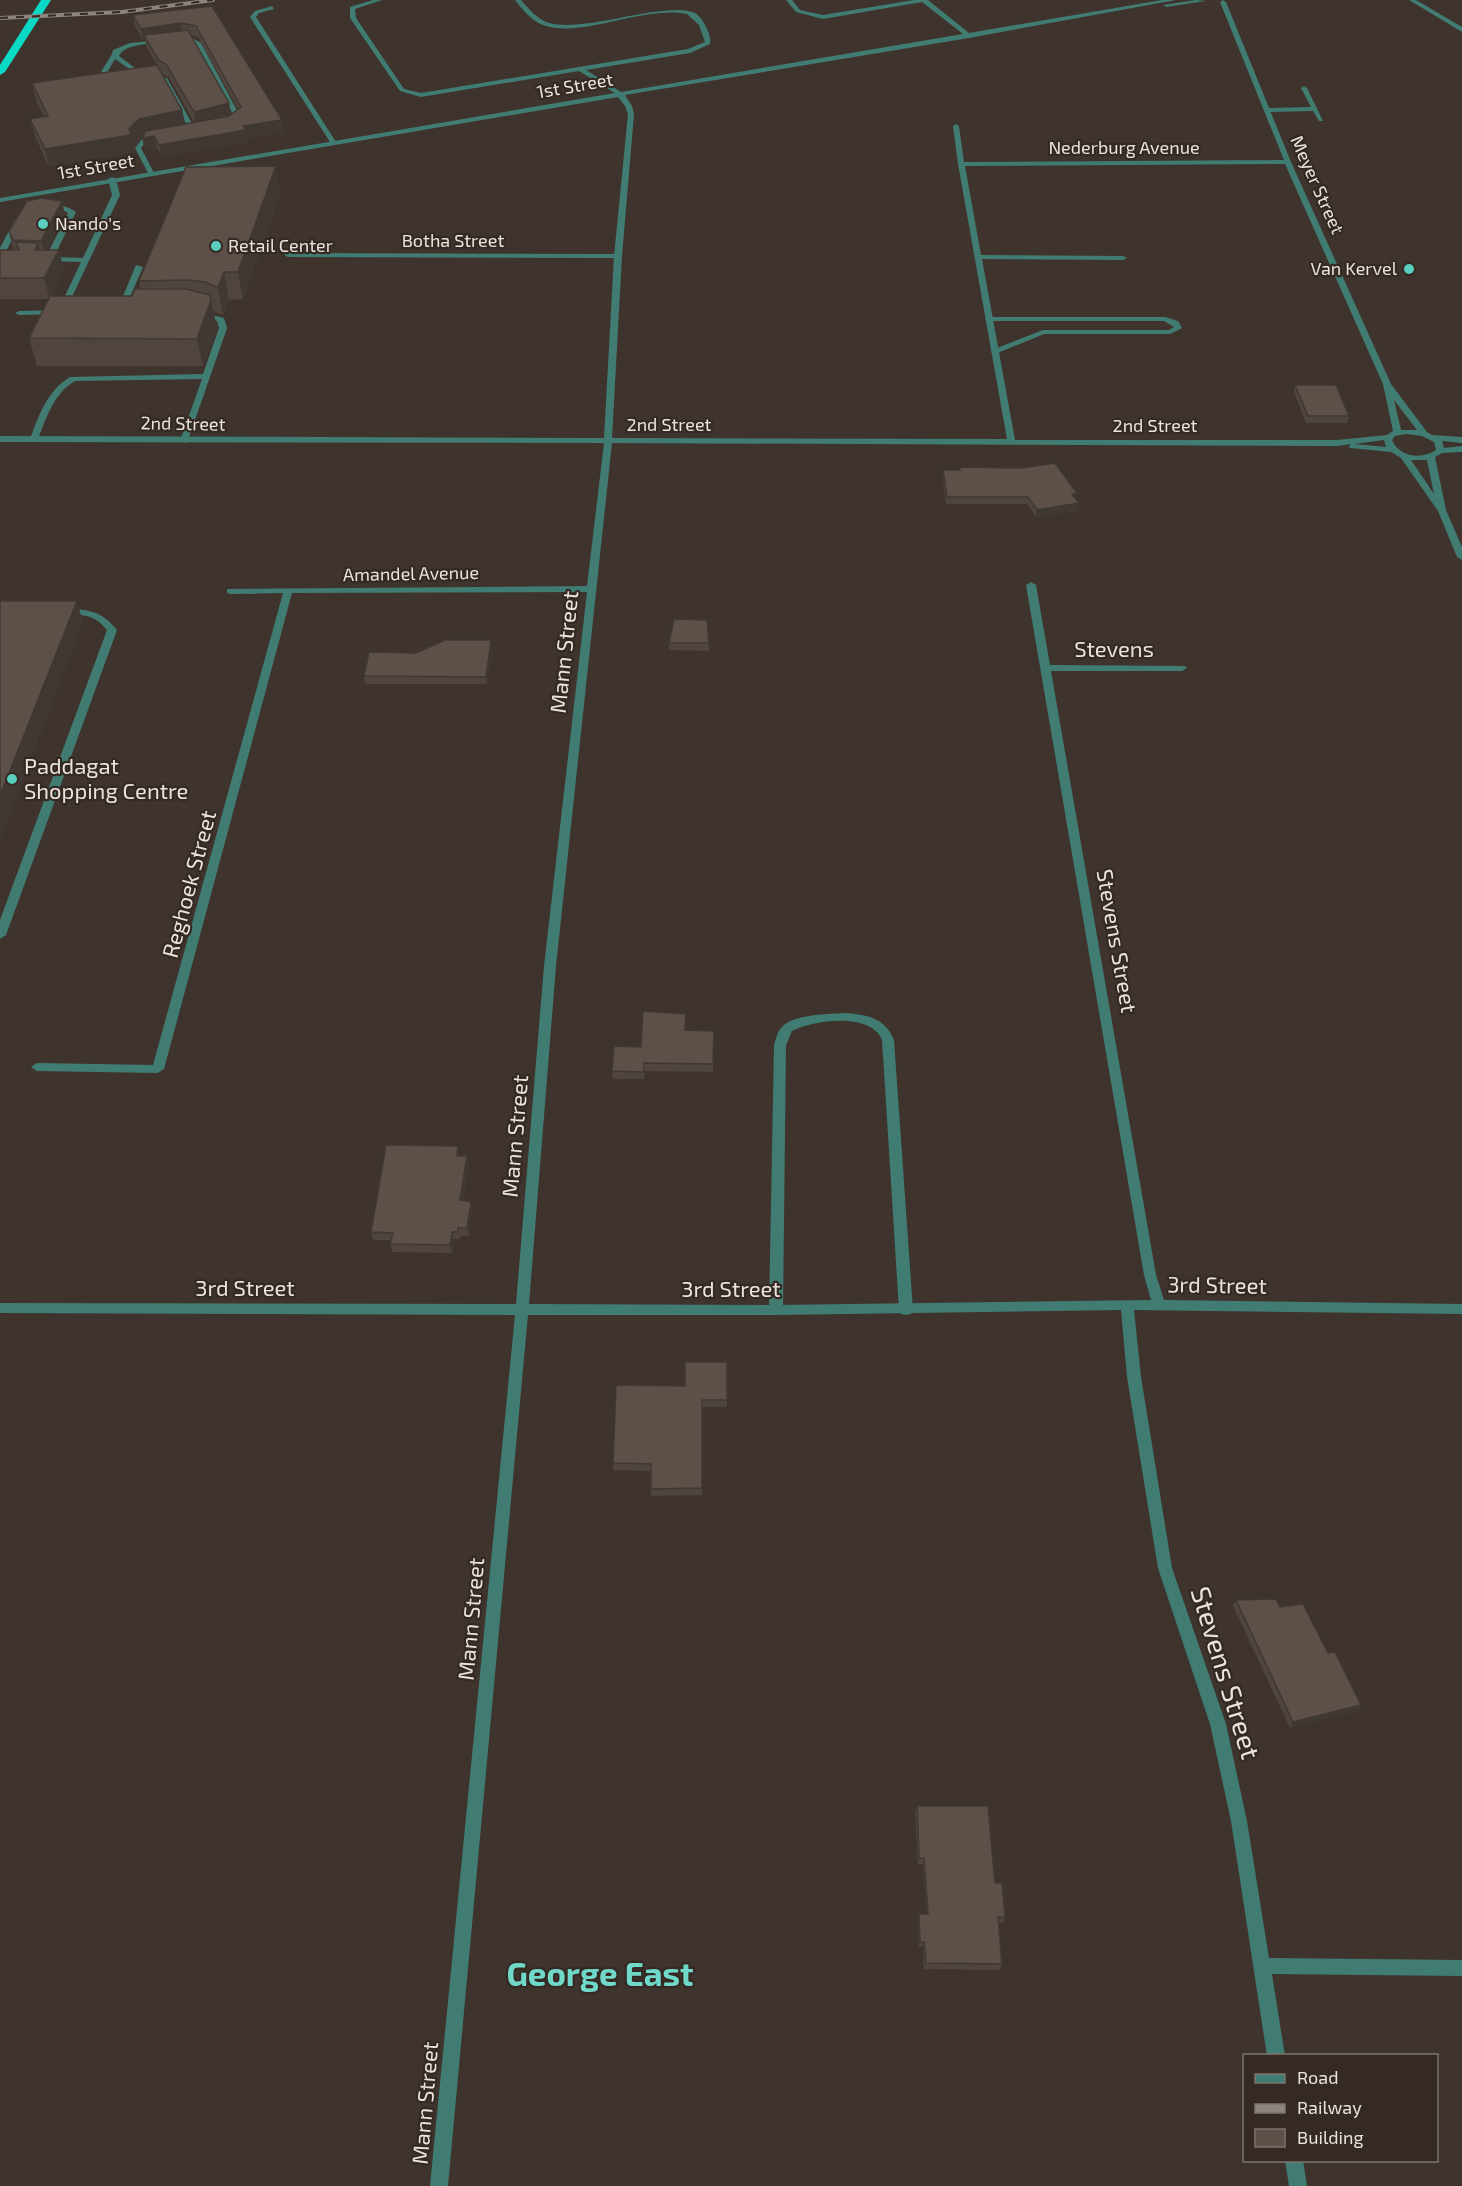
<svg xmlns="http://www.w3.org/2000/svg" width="1462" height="2186" font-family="'Exo 2',sans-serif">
	<rect width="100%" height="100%" fill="#3f342d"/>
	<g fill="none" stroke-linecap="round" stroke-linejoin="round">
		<g fill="#417c73" fill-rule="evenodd">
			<polygon points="272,6 274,9 259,13 256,17 336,142 335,143 330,142 250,17 255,11"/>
			<path d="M189,36L201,43L241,118L236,124L231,123L235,118L195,44C187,39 179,43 174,39Z"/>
			<path d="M162,40V42C148,45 126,43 119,56L135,68L167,78L195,129L194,130L189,129L162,80L131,70L115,59L105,76L114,79V81L98,77L112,54L113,50L130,43Z"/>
			<polygon points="1304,86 1307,88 1323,121 1319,121 1313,111 1267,112 1264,110 1267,108 1311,107 1301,88"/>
			<polygon points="157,133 159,134 159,136 147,140 141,148 154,173 151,175 148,173 135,148 143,138"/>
			<path d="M112,177L116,179L120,195L71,299L81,302L77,304L64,302L63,300L81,262L43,261L42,259L46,257L68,213C61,208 51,213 43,208C53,203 67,205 76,212L54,257L83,258L112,195L108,179Z"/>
			<polygon points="15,219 22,221 4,255 0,257 0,248"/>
			<polygon points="285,253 618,254 622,256 618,258 288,257 284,255"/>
			<polygon points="136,265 143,267 130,297 116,304 110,304 110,300 123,296"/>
			<polygon points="62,310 62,314 59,314 19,315 15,313 19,311"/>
			<path d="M196,311L224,318L227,328L187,443L180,441L202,379L75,381C53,394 47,417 38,439L31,441L30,439C39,415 47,391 70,377L203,374L219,328L217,321L196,315Z"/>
			<polygon points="986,317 1165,317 1178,321 1182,328 1170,334 1044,334 995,354 991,352 992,350 1043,330 1169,330 1174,327 1164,321 989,321 985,319"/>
			<path d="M65,609C88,609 102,611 117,630L6,935L0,939V920L107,630C91,611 83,617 62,614V610Z"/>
			<path d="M846,1013C868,1015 885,1018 894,1040L913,1310L911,1314L906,1315L901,1314L899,1310L882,1040C871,1012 814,1020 792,1031L786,1045L783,1310L781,1314L776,1315L771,1314L769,1310L774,1045C776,1039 777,1032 782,1027C793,1014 830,1014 846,1013Z"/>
		</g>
		<g fill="#417c73" fill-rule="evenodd">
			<path d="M373,0H382L355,9L356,18L404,89L421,93L688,49L705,42L699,25L687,14C643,5 581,39 543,25C531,20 523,10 515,0H521C529,9 537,19 549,23C586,33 666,0 695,13C700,16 704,22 706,27C709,33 711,38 710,44L690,53L586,70L621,92L963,34L922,2L823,19L796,12L786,0H792L800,10L823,15L914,0H928L969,33L1162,0H1176L969,38L625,95L632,106L634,114L622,256L612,438L1007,439L958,164L953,126L956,124L959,126L964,162L1284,160L1220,2L1223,0L1226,2L1291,162L1391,384L1427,432L1432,435L1462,437V443L1442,441L1444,448L1462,446V452L1442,453L1435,457L1446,510L1462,547V560L1457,557L1438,511L1401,458L1391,452L1350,448L1349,446L1351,444L1337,446L612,443L556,966L529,1304L776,1305L1151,1300L1144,1275L1026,585L1031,582L1036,585L1050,665L1185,666L1187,668L1182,671H1051L1156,1275L1164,1300L1462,1304V1314L1134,1310L1141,1377L1172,1568L1226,1724L1247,1821L1269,1958L1462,1960V1976L1272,1974L1285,2056H1267L1231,1821L1210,1724L1158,1568L1127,1377L1121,1310L776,1315H528L448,2186H430L515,1315L0,1313V1303L516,1304L544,966L587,592L292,593L164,1069L158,1073L37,1071L31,1067L37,1063L153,1065L283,593L230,594L227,593V589L587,586L604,443L0,442V436L604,438L614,256L628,114L625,106L618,97L0,202V198L615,93L579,71L421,97L400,91L350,18V7ZM1285,164L1383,384L1393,431L1387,435L1337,440H1015L982,259L1123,260L1127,258L1123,256L981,255L965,166ZM1394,400L1417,430H1401ZM1406,434L1422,436L1434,442L1436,450C1421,460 1399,457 1392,440L1395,436ZM1384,440L1386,447L1354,444ZM1411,460H1427L1434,494Z"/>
			<polygon points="1196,0 1206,1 1166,7 1163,5"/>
			<polygon points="1409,0 1416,0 1462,27 1462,32"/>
			<polygon points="1285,2160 1303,2160 1307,2186 1289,2186"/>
		</g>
		<polygon fill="#0ad9c5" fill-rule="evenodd" points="41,0 51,0 5,72 0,75 0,65"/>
		<defs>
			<polyline id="rail" points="0,18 122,12 213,0"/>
		</defs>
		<use href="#rail" stroke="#8d847e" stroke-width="4"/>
		<use href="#rail" stroke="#352a23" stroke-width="2" stroke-dasharray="8" stroke-linecap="butt"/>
	</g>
	<g fill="#4f453e" fill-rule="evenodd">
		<path d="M212,6L284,132L247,138L248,142L162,156L157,148L145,150L144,136L133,147L135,152L49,167L35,136L30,119L44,116L36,100L32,83L157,65L147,48L145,40H143L135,26L133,15ZM191,35L198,37L238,109L231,115L229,103ZM162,74L169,77L194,122L185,124L182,110Z"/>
		<polygon points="281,192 243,299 229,300 223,315 213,311 217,328 203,366 37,366 29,338 49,299 0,299 0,250 15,250 12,245 9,231 65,214 47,250 59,250 64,271 51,296 132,296 140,289 139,281"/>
		<polygon points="1295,385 1349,416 1347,423 1306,423 1294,392"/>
		<polygon points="960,467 1076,499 1079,503 1078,511 1036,517 1027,504 946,504 943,478 943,470 960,470"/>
		<polygon points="669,643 709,643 709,651 669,650"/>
		<polygon points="492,648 487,684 365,684 364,676 416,653"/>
		<polygon points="686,1030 714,1038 713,1072 645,1071 644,1079 613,1079 612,1071 641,1047"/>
		<polygon points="459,1153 459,1156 467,1156 468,1163 463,1201 471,1202 472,1210 469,1236 460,1236 459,1239 453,1239 452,1253 392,1252 390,1244 391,1240 373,1240 371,1232"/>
		<polygon points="727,1362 727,1407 702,1407 702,1495 651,1496 651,1471 613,1470 613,1463 685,1386"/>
		<polygon points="1236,1600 1280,1607 1328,1653 1361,1705 1358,1711 1290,1728 1233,1606"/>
		<polygon points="917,1806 995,1883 1005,1917 1003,1923 998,1923 1002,1964 1000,1970 924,1969 923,1947 919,1947 918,1920 919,1914 927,1914 923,1864 918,1864 915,1812"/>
	</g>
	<g fill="#403832">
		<polygon points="181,23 183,34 144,35 145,40 143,40 141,29"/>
		<polygon points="229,103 231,116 196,125 194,112"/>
		<polygon points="182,110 186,127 143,136 133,147 135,152 49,167 45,149 129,129 139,119"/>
		<polygon points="282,120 284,132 247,138 248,142 162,156 159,145 243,126"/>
		<polygon points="154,136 157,148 145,150 142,138"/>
		<polygon points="276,166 281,192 243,299 238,272"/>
		<polygon points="62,201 65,214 45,255 41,241"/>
		<polygon points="38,243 43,263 35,250"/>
		<polygon points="59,250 64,271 50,299 44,278"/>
		<polygon points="224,272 229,300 223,315 218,288"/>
		<polygon points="211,300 217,328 203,366 197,339"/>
		<polygon points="1079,503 1078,511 1036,517 1037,510"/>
		<polygon points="77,601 83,623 0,840 0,796"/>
		<polygon points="491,640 492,648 487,684 486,677"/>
		<polygon points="467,1156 468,1163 462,1208 460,1200"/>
		<polygon points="471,1202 472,1210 469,1236 467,1228"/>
		<polygon points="452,1232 453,1239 452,1253 450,1245"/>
		<polygon points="1361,1705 1358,1711 1290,1728 1293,1722"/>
	</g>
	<g fill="#5c5048" stroke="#403832" stroke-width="1.5">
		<polygon points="212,6 282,120 243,126 246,130 159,145 154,136 142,138 146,131 229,116 241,107 196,26 181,23 141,29 133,15"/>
		<polygon points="188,30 229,103 194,112 166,64 159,61 144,35"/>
		<polygon points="157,65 182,110 139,119 129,129 131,135 45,149 30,119 48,116 32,83"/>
		<polygon points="276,166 238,272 224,272 218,288 206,282 187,280 139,281 186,167"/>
		<polygon points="41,198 62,201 41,241 13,240 9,231 27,201"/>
		<polygon points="16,242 38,243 35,250 59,250 44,278 0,278 0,250 19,250"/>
		<polygon points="135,289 186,289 210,295 211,300 197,339 29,338 50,296 132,296"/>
		<polygon points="1295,385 1336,385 1349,416 1308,416"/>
		<polygon points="1055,463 1077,493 1072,494 1079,503 1037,510 1028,497 947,497 943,470 960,470 960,467 1022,468"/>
		<polygon points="0,601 77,601 0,796"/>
		<polygon points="674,619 707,620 709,643 669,643"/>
		<polygon points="445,640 491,640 486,677 364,676 369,652 416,653"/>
		<polygon points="643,1011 686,1014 685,1030 714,1031 713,1064 644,1063 644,1072 612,1071 614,1046 641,1047"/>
		<polygon points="386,1145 458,1146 457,1156 467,1156 460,1200 471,1202 467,1228 458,1228 458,1232 452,1232 450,1245 390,1244 393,1233 371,1232"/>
		<polygon points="685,1362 727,1362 727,1400 702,1400 702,1488 651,1489 651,1464 613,1463 616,1385 685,1386"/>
		<polygon points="1276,1599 1280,1607 1303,1604 1328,1653 1335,1652 1361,1705 1293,1722 1236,1600"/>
		<polygon points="917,1806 988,1806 995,1883 1002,1883 1005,1917 998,1917 1002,1964 926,1963 924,1942 920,1942 919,1914 928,1914 924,1858 919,1858"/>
	</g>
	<g fill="#59cebe" stroke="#352a23" stroke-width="2">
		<circle cx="43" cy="224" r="6"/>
		<circle cx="216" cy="246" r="6"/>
		<circle cx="1409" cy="269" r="6"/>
		<circle cx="12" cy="779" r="6"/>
	</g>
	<g text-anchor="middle" stroke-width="4.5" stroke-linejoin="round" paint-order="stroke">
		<g font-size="18" fill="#eae3de" stroke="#352a23">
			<text transform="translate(575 86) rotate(-10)" y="6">1st Street</text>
			<text x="1124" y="154">Nederburg Avenue</text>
			<text transform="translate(96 167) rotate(-10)" y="6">1st Street</text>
			<text transform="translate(1317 185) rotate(66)" y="6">Meyer Street</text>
			<text x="453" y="247">Botha Street</text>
			<text transform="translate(183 424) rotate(1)" y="6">2nd Street</text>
			<text x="669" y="431">2nd Street</text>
			<text x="1155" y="432">2nd Street</text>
			<text transform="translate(411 574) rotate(-1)" y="6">Amandel Avenue</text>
		</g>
		<g font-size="18" fill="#eae3de" stroke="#352a23" text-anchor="start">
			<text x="55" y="230">Nando's</text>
			<text x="228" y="252">Retail Center</text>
			<text x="1397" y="275" text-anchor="end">Van Kervel</text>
		</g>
		<g font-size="22" fill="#eae3de" stroke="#352a23">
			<text x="1114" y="657">Stevens</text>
			<text transform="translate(564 652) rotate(-84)" y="8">Mann Street</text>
			<text transform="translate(189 884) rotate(-75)" y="8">Reghoek Street</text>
			<text transform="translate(1117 941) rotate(80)" y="8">Stevens Street</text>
			<text transform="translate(515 1136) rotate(-85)" y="8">Mann Street</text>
			<text transform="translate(1217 1285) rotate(1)" y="8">3rd Street</text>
			<text x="245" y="1296">3rd Street</text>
			<text x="731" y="1297">3rd Street</text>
			<text transform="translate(471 1619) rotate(-85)" y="8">Mann Street</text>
			<text transform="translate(425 2103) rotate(-85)" y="8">Mann Street</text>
		</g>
		<g font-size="22" fill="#eae3de" stroke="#352a23" text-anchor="start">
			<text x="24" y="774">Paddagat<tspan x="24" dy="25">Shopping Centre</tspan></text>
		</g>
		<g font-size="27" fill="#eae3de" stroke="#352a23">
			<text transform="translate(1225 1673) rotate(73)" y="9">Stevens Street</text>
		</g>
		<g font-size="33" font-weight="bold" fill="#71d9ca" stroke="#352a23">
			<text x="600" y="1986">George East</text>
		</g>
	</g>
	<rect x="1243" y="2054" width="195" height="108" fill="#352a23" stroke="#7d746e" stroke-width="1.5"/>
	<rect x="1255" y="2074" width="30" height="9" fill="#417c73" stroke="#7d746e" stroke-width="1.5"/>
	<text x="1297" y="2084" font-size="18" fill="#eae3de">Road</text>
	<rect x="1255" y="2104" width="30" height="9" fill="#8d847e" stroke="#7d746e" stroke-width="1.5"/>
	<text x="1297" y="2114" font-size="18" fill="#eae3de">Railway</text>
	<rect x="1255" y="2129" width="30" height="18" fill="#5c5048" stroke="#7d746e" stroke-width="1.5"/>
	<text x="1297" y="2144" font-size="18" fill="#eae3de">Building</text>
</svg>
